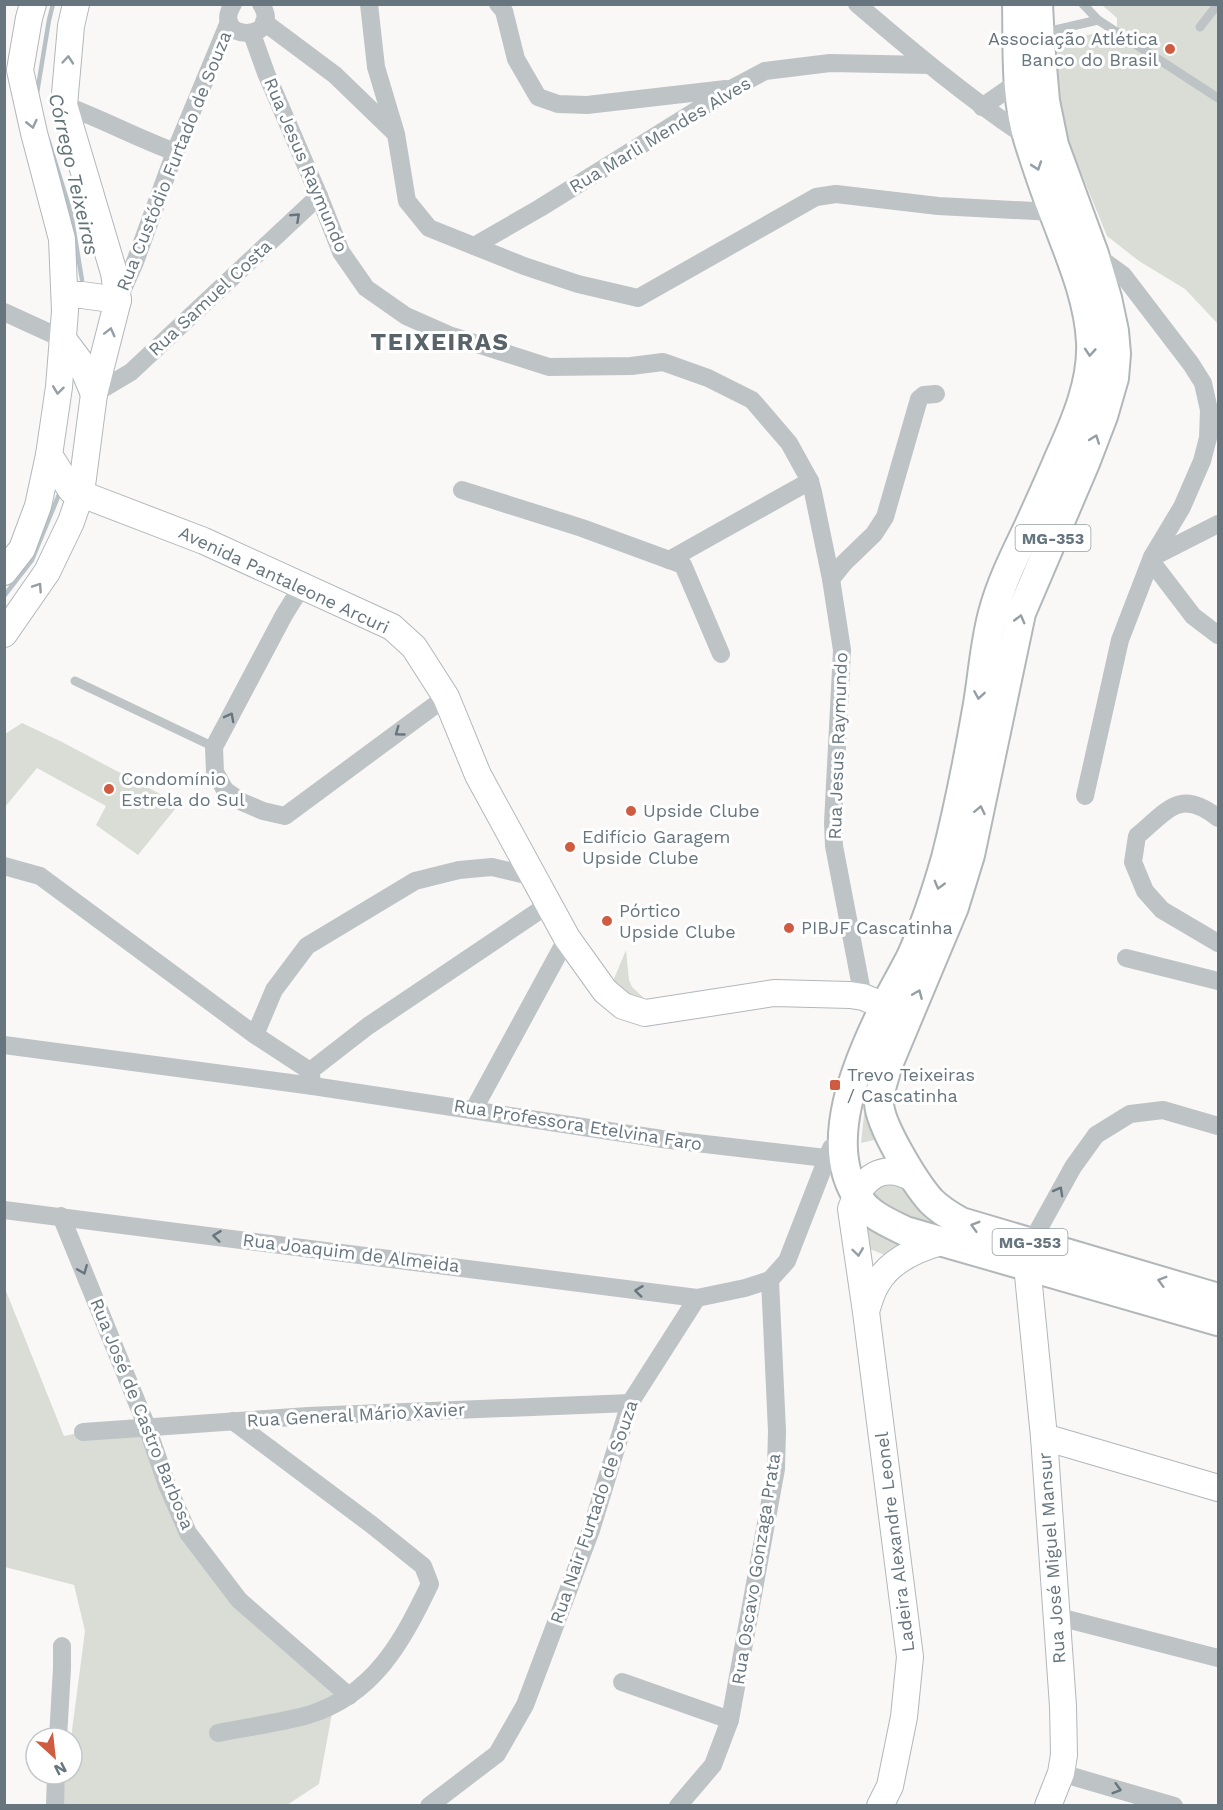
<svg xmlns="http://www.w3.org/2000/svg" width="1223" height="1810" font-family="'Work Sans',sans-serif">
	<rect width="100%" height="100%" fill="#f9f8f7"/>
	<g fill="#d9ddd6">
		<polygon points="1102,5 1218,5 1218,324 1185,289 1139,261 1107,236 1060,121 1052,43 1092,34 1117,32 1117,18"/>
		<polygon points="22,723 62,742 179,804 138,855 96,825 106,806 37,768 5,807 5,734"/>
		<polygon points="626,950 629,980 632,987 644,998 623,992 613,981"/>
		<polygon points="876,1045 879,1139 861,1143 865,1105 860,1097"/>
		<polygon points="893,1181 996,1242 880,1210 870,1191"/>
		<polygon points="861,1221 912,1240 890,1257 862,1246"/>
		<polygon points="4,1286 64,1436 83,1432 147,1427 167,1485 239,1600 337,1686 319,1784 287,1805 62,1805 66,1774 72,1774 71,1738 85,1631 74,1585 5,1567"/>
	</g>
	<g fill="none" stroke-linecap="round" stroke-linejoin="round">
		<g stroke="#b8c2c6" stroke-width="4.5">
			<polyline points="37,93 49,20 53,4"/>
			<polyline points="48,139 71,213 82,280"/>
			<polyline points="4,596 32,560 60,492"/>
		</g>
		<defs>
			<g id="secondary">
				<polyline points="65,295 82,295 118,300"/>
				<polyline points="63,339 81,363 94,394"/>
				<polyline points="49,455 71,490 204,541 392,627 414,647 446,697 478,775 567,938 605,991 623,1006 645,1013 774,993 850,995 863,997 885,1006"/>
				<polyline points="4,572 22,549 38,506 49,455 59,387 65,311 62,239 34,133 20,70 29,18 33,4"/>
				<polyline points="4,634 47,572 71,522 81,493 94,394 118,300 114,273 64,105 71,26 76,4"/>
				<polyline points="1027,1265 1044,1437 1063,1706 1064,1755 1061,1773 1048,1806"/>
				<path d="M866,1311C869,1303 871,1293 876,1285C889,1261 916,1249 941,1242"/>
				<polyline points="1044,1437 1218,1488"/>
				<path d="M880,1806L890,1786L904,1717L910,1657L866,1312L851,1209C862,1177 882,1161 914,1179"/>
			</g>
			<g id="primary">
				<path d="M1017,4C1018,49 1015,99 1029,142C1037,167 1045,192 1055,216C1070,256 1089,299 1091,342C1093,381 1076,421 1060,456C1050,480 1039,504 1028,528C1015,555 1001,583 993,613C985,642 983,674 978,704C969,756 959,807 946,858C936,893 926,924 911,957C903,973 894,988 886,1004C859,1058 819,1147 861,1202C872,1216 889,1223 905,1231L1218,1321"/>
				<path d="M1038,4L1040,43L1045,101L1054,145L1094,254L1107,298L1114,331L1116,354L1114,378L1103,416L1085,463L1021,613L970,855L954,907L887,1067C884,1079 879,1091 879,1103C880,1126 915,1183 931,1201C940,1210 950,1216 961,1222L1218,1298"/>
			</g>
		</defs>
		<use href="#secondary" stroke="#b1b7bb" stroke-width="28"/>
		<use href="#primary" stroke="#b2b7ba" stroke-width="32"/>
		<g stroke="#bec3c6" stroke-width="9">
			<polyline points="1083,4 1098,20 1218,98"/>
			<polyline points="1200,27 1218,4"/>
			<polyline points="1042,33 1098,20"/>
			<polyline points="75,681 214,747"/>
		</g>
		<g stroke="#bec3c6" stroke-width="18">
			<path d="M233,4C209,43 285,42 261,4"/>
			<polyline points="369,4 376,67 396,134 407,201 429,228 524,266 578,284 638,298 816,197 836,194 938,206 1053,212"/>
			<polyline points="498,4 504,11 516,59 538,97 558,104 587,105 726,89"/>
			<path d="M857,4C913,52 967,97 1028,138"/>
			<polyline points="264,22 335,75 395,133"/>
			<polyline points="252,34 266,73 319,196 341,252 366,288 406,316 449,335 549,367 631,366 663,362 708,378 752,400 789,443 810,481 813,492 831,579 842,650 833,823 834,846 863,997"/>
			<path d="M64,105C102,119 137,138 175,152"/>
			<polyline points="982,107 1018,82"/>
			<polyline points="474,246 540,208 731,89 765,71 830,63 929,65"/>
			<polyline points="118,300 135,262 175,152 229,22"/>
			<polyline points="4,312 63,339"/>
			<polyline points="94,394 131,372 319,196"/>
			<polyline points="462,490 582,528 683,565 721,654"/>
			<polyline points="1153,557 1218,524"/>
			<polyline points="669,560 810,481"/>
			<polyline points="1151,561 1193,616 1218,635"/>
			<polyline points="831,579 844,563 874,534 885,517 919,399 924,395 936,394"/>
			<polyline points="302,586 284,615 214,747 215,772 225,790 242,802 263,811 285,816 446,697"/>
			<polyline points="1085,796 1120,640 1152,557 1182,507 1202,461 1208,438 1209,410 1203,383 1191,364 1123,275 1094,254"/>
			<path d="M1218,818C1180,788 1168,810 1137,836L1133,862L1145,891L1162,910L1218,943"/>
			<polyline points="4,866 40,876 255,1035 310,1071 313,1086 662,1139 843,1160"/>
			<polyline points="1126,958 1218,981"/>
			<polyline points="255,1035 274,990 307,946 415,881 459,870 492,867 534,877"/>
			<polyline points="4,1045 313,1086"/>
			<polyline points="310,1071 368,1026 549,904"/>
			<polyline points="474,1109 567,938"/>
			<polyline points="4,1210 697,1298"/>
			<polyline points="61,1216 147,1427 167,1485 188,1533 239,1600 349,1696"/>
			<polyline points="1031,1243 1073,1167 1096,1135 1130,1114 1163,1110 1218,1126"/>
			<polyline points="83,1432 308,1416 630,1403"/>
			<polyline points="1055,1616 1218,1658"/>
			<polyline points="622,1682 730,1720"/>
			<path d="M218,1733C247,1727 279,1723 308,1715C374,1695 402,1642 430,1584L423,1566L372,1525L233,1421"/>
			<polyline points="58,1738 62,1668 62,1646"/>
			<polyline points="1061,1773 1174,1806"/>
			<polyline points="55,1806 56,1774"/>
			<polyline points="429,1806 497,1754 525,1705 591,1530 630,1403 697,1298 745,1288 770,1280 787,1261 831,1148"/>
			<polyline points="678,1806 713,1765 730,1720 776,1469 777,1431 770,1280"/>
		</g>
		<use href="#secondary" stroke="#fff" stroke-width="26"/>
		<use href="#primary" stroke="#fff" stroke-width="28"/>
	</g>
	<defs><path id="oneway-chevron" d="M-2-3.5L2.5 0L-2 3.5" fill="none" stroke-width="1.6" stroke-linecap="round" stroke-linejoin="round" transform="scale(1.5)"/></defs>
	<g stroke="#949ea5">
		<use href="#oneway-chevron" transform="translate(68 60) rotate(-85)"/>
		<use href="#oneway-chevron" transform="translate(32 124) rotate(77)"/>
		<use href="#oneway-chevron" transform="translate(1037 166) rotate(71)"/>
		<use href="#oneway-chevron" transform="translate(110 332) rotate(-76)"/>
		<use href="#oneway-chevron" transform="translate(1090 352) rotate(94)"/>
		<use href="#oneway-chevron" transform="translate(58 390) rotate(97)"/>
		<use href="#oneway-chevron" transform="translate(1095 439) rotate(-70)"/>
		<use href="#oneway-chevron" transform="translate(38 587) rotate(-56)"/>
		<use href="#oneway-chevron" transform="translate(1020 619) rotate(-75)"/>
		<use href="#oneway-chevron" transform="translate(979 695) rotate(99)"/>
		<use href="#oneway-chevron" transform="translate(980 810) rotate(-78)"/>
		<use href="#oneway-chevron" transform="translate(939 885) rotate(105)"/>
		<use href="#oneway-chevron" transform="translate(918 994) rotate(-67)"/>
		<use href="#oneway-chevron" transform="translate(975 1226) rotate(-164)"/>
		<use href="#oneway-chevron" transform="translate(858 1252) rotate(82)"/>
		<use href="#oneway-chevron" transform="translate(1162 1281) rotate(-164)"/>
	</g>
	<g stroke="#66757e">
		<use href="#oneway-chevron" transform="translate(296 217) rotate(-43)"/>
		<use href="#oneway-chevron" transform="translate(230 717) rotate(-62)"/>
		<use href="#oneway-chevron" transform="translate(399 732) rotate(144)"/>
		<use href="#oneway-chevron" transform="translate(1059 1191) rotate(-61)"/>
		<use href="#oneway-chevron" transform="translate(217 1236) rotate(-173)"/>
		<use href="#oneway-chevron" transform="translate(83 1270) rotate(68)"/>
		<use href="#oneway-chevron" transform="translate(639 1291) rotate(-173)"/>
		<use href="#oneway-chevron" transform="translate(1117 1789) rotate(16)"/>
	</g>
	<g fill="#cf5c40" stroke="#fff" stroke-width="2">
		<circle cx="1170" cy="49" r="6"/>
		<circle cx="109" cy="789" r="6"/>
		<circle cx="631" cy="811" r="6"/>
		<circle cx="570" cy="847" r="6"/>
		<circle cx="607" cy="921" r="6"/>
		<circle cx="789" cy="928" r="6"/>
		<rect x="829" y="1079" width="12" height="12" rx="3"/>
	</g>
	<g text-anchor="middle" stroke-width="6" stroke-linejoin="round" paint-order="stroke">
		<g fill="#fff" stroke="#949ea5" stroke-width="1.5">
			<rect x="1015.5" y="525" width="75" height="26" rx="4.5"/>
			<rect x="992.5" y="1229" width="75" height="26" rx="4.5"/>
		</g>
		<g font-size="16" font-weight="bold" fill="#66757e">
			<text x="1053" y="544">MG-353</text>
			<text x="1030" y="1248">MG-353</text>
		</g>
		<g font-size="18" fill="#66757e" stroke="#fff" text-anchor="start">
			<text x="1158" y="45" text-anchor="end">Associação Atlética<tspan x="1158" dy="21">Banco do Brasil</tspan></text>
			<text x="121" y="785">Condomínio<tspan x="121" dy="21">Estrela do Sul</tspan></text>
			<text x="643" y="817">Upside Clube</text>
			<text x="582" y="843">Edifício Garagem<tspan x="582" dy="21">Upside Clube</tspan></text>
			<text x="619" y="917">Pórtico<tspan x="619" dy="21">Upside Clube</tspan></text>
			<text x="801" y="934">PIBJF Cascatinha</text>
			<text x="847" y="1081">Trevo Teixeiras<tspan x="847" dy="21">/ Cascatinha</tspan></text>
		</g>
		<g font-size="18" fill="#66757e" stroke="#fff">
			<text transform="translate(660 135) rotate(-31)" y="6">Rua Marli Mendes Alves</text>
			<text transform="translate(174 161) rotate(-68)" y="6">Rua Custódio Furtado de Souza</text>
			<text transform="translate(306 165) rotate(67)" y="6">Rua Jesus Raymundo</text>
			<text transform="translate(210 298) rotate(-43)" y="6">Rua Samuel Costa</text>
			<text transform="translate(284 580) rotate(25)" y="6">Avenida Pantaleone Arcuri</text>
			<text transform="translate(838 746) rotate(-88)" y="6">Rua Jesus Raymundo</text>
			<text transform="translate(578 1125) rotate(9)" y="6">Rua Professora Etelvina Faro</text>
			<text transform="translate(351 1253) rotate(7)" y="6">Rua Joaquim de Almeida</text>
			<text transform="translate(142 1414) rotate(68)" y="6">Rua José de Castro Barbosa</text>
			<text transform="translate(356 1415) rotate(-3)" y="6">Rua General Mário Xavier</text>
			<text transform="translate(594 1512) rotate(-71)" y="6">Rua Nair Furtado de Souza</text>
			<text transform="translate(895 1542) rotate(-97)" y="6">Ladeira Alexandre Leonel</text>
			<text transform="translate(1052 1558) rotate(-94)" y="6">Rua José Miguel Mansur</text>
			<text transform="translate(756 1569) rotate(-81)" y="6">Rua Oscavo Gonzaga Prata</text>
		</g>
		<g font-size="20" font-style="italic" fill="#627378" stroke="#fff">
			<text transform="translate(74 174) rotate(77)" y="7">Córrego Teixeiras</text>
		</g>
		<g font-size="24" font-weight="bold" letter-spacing="1.5" fill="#58636a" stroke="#fff">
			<text x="440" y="350">TEIXEIRAS</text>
		</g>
	</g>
	<rect width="1223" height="1810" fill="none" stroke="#66757e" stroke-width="12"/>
	<g transform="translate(54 1756) rotate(153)"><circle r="28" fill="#ffffff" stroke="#c2c8cb" stroke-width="1.5"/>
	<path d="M0-4.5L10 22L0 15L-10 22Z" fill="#cf5c40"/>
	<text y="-9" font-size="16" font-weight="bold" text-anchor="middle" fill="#66757e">N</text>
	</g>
</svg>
